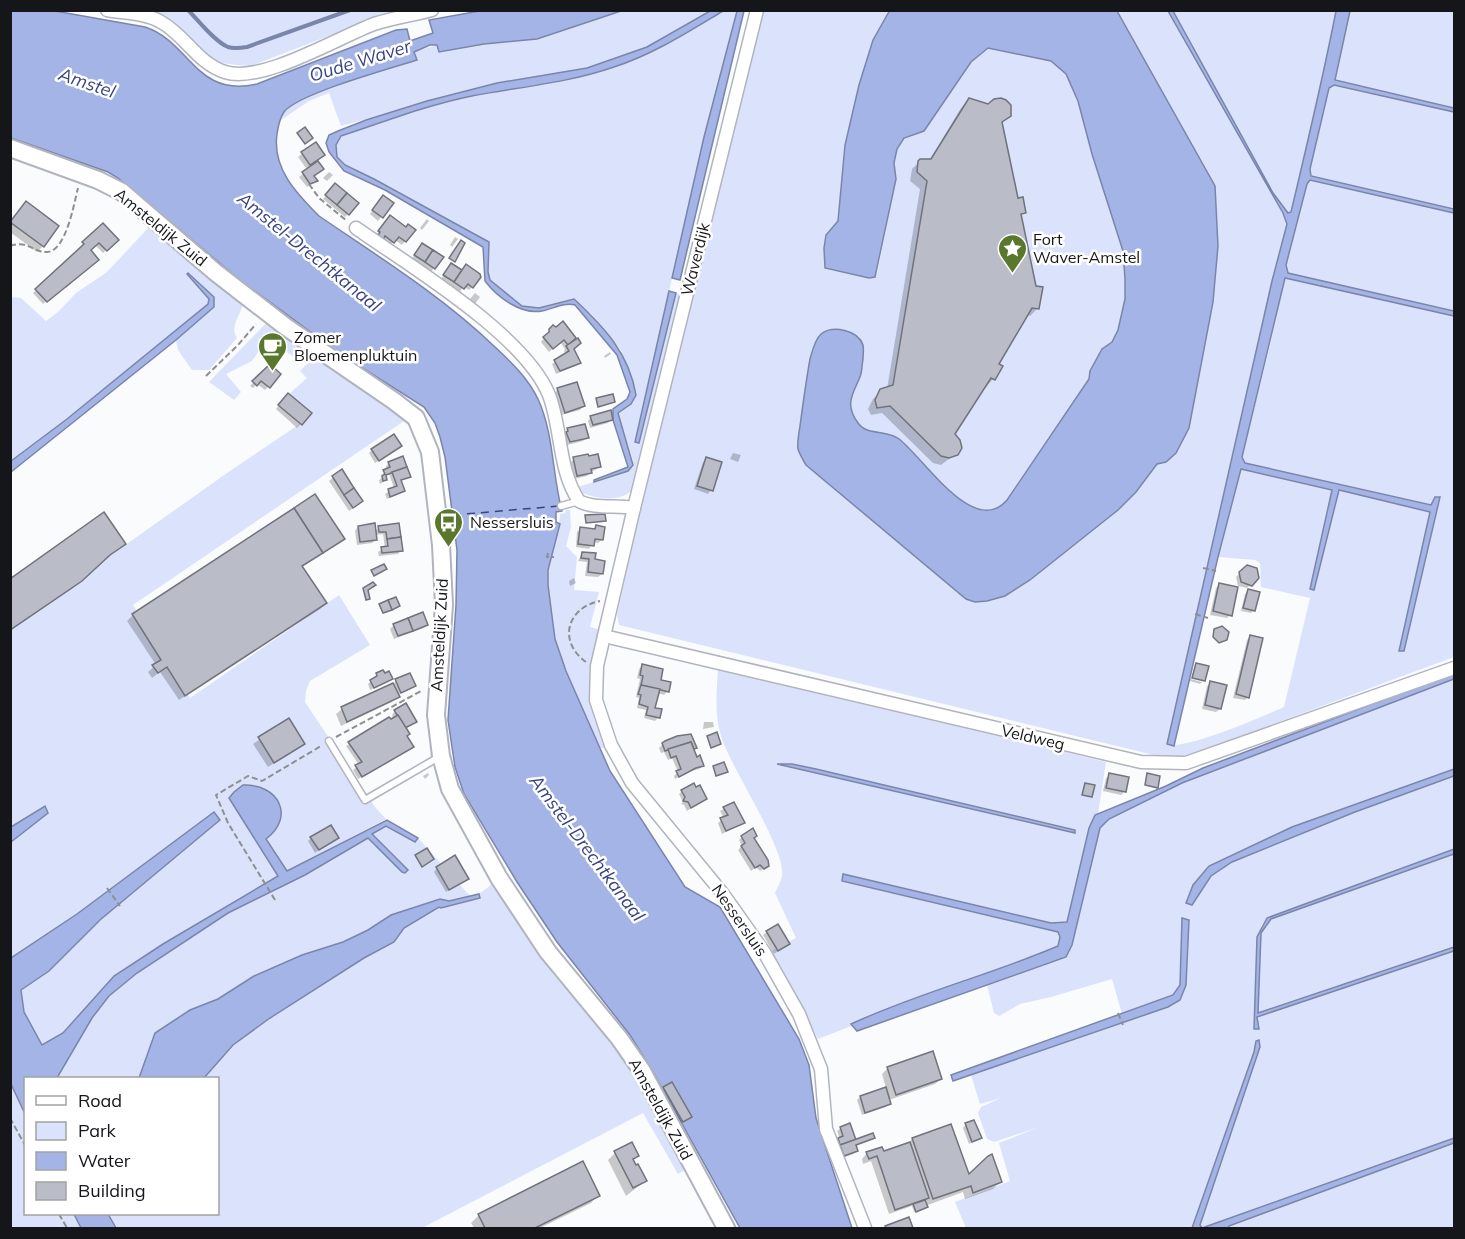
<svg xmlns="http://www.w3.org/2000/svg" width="1465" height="1239" font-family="Mulish,sans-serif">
	<rect width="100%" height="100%" fill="#fafbfd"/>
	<g fill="#dbe3fc">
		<path d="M151,11H406L365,22L251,66C236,65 218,64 205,56C185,42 172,22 151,11Z"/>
		<path d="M621,11H710L647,47L587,68L497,83L341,126L329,93L309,101L281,120C282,117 283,114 285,111C299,93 391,68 416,60L414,52L437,45L439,52L582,24Z"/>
		<path d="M723,11H737V13L704,137L635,442L639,443L676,293L681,294C669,342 658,390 647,438C644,451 639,482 631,491C618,504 587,498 575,488L628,471L633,461L618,413L631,404L636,395L621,350L593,316L574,299L539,308L522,306L490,280L488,272L489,242L374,179L345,165L337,157L336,145L341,136C384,122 427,105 472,96C519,87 568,83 614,67C654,54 688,32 723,11Z"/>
		<path d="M760,11H890L873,40L859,85L845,145L838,222L826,235L877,274L896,179L894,163L897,149L904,138L924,131L971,62L988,48L1051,61L1066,74L1078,101L1092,154L1123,251L1125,279V299L1118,330L1112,343L1102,349L1090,371L1089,379L1001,507C964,525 924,460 900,440C887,429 868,436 858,423C849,412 849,396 856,384L851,332C840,331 828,327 819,335C804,352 802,432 801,456L806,465L966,599L1005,596L1030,580L1118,510L1136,492L1157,464L1166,462L1215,186L1117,11H1168L1283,213L1287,224L1272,281L1167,744C1184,751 1264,716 1284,707L1310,598L1261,587L1260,563L1255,560L1218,557L1241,469L1332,490L1310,589L1314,590L1339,490L1431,512L1399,651L1435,497L1432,505L1245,463L1242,458L1270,345L1285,278L1454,316V657L1203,750L1179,757L1166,758L619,625L617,615L633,544L638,508Z"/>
		<polygon points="1173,11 1336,11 1323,78 1291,212 1288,213 1273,193"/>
		<polygon points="1350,11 1454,11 1454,108 1335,80"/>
		<polygon points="1334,85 1454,112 1454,209 1311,176 1310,169 1329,88"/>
		<polygon points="1310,180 1454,213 1454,311 1288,273 1286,265 1307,183"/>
		<path d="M151,225L243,303C241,315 229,327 237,338L209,370H192L178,350L176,340L214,307V297L187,275L209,299V304L67,419L11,461V297L21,298L46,321L58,312L76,293L107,272Z"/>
		<polygon points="267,322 307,350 300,361 267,339 252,361 226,374 241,392 234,400 209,382"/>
		<polygon points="318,357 407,419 133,605 190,698 339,595 370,645 310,681 306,691 305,702 375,807 386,819 287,871 266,839 273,834 266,789 255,785 230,798 278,876 163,944 114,976 63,1033 42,1046 24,1012 21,990 49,971 100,920 220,820 11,958 11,842 48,813 45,807 11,827 11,626 227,473 304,421 289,394 307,378 300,371 308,363"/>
		<path d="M566,510H570L571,527L566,546L577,557L574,590L599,592L590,627L601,630L592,672L609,748H599L560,655C553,631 544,593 549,568C552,550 559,532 560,514L565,513Z"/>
		<path d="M718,667L1106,762L1098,814L1095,815L1089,828L1068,922L1051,923L843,874L842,881L1058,932L1060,937L1058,946L818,1039L771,951L796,938L775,893C777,888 781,882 782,876C786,848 731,769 721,736C714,714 717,690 718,667Z"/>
		<polygon points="1454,679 1454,769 1292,827 1209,866 1192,904 1211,876 1232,862 1273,844 1355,812 1454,776 1454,849 1267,918 1261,926 1257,1017 1454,951 1454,1138 1202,1228 1200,1225 1260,1047 1256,1041 1254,1052 1192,1228 966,1228 955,1202 1010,1181 999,1143 1039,1127 994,1142 987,1139 978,1113 981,1107 1001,1098 980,1104 971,1075 1180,1000 1186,985 1189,920 1182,918 1180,985 1174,995 1122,1014 1112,979 1051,997 1020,1004 999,1016 994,1013 987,985 1066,956 1072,945 1100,828 1109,819 1182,783"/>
		<polygon points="386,826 414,841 418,838 471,897 449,901 440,899 391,915 368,930 343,942 302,955 254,976 218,999 190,1010 155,1033 139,1078 57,1078 92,1018 109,996 137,973 228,913 305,875 368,837 402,871 407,871 372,834"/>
		<polygon points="1454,854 1454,947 1258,1014 1261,933 1271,919"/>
		<polygon points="495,882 553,974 625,1058 640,1082 687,1169 678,1174 643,1113 422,1228 116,1228 108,1214 218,1214 218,1078 204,1078 232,1045 270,1018 364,958 394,942 404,928 439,907 480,898 479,894"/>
		<polygon points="11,1084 25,1114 26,1214 74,1214 81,1228 11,1228"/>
		<polygon points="1454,1143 1454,1228 1229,1228 1229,1227"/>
	</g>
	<g fill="#a5b4e7" stroke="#7a85aa" stroke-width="1.5">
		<path d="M485,10L621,11L537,39L484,44L439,52L437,45H430L414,52L417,60C391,68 297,94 284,112C280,118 278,127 277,134C272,168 296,193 319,216C379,257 442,296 495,347C511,362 528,378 538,399C554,434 552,474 562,511L556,512V522L560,524L548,570V585L555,639L566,671L610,771L685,887L720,907L799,1039L809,1065L816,1118L852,1228H740L653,1072L630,1035L557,942L517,882L464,794L455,767L448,720L456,605L457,550L445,457L440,437L435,423L424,407L342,355L241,281L118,178L108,172L11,138V11H55L145,27C191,42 195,98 257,84L396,30L407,29L410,41L433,33L429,20Z"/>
		<path d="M890,10L1117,11L1215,186L1218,246L1213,302L1189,428L1176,453L1166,462L1157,464L1136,492L1118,510L1030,580L1005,596L987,601L975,602L966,599L806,465C803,460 800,455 798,449C797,442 799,433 800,426C803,404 806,381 810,359C812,352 815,339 821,334C833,325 858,330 863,345C864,350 863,354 863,359C862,364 862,372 860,377C853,394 844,404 858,423C867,436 886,429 899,439C923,457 974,539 1007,500L1089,379L1090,371L1102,349L1112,342L1118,330L1125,299V279L1123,251L1092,154L1078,101L1066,74L1051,61L988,48L971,62L924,131L904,138L897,149L894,163L896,179L875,277L869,278L825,268L824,248L826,235L838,221L845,145L859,85L873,40Z"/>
		<path d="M710,11H723C688,32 654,54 614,67C568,83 519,87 472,96C427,105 384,122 341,136L336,145L337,157L345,165L374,179L489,242L488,272L490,280L522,306L539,308L574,299C604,327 629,353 636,395L631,404L618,413L633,465L628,471L594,482V480L628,467L613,420V409L627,399L630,392L617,355L575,305C564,302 553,309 542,311C521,315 497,297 485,281L483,247L385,190L344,171L329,152L326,143L329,135L338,131L366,120L427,101L497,83L587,68L647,47Z"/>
		<polygon points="737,11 744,11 680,280 672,278 704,137"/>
		<path d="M1168,11H1173L1273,193L1288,213L1291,212C1307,145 1323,78 1336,11H1350L1335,80L1454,108V112L1334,85L1329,88L1310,169L1311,176L1454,209V213L1310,180L1307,184L1286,265L1288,273L1454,311V316L1285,278L1242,457L1245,463L1431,505L1435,497H1440L1404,651H1399L1430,512L1339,490L1314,590L1310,589L1332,490L1241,469L1218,557L1174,746L1167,744L1272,281L1287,224L1283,213Z"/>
		<polygon points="188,273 214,297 214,307 176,340 11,472 11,461 67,419 208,304 209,299 187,274"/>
		<polygon points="669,291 676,293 639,443 635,442"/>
		<path d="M1454,673V679L1182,783L1109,819L1100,828L1072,945L1066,957L857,1031L851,1024C918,993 990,975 1058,946L1060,937L1058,932L842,881L843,874L1051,923L1067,922L1089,828L1095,815L1166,786L1203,768Z"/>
		<polygon points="777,764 792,764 816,769 1075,830 1075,833"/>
		<polygon points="1454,769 1454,776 1355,812 1232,862 1211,876 1192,905 1186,903 1193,885 1209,866 1292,827"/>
		<path d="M243,785C278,784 296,816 266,839L287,871L387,820L418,838L415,842L386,826L372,834L408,870L405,873L402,872L368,838L305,875L228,913L137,973L109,996L92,1018L57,1078H26L25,1114L11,1084V958L77,914L214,812L220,820L100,920L49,971L21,990L24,1012L42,1045L63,1033L114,976L163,944L278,876L229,798L234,792Z"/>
		<polygon points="45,806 48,813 11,842 11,827"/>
		<polygon points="1454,849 1454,854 1271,919 1261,933 1258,1013 1454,947 1454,951 1257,1017 1259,1029 1254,1029 1257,937 1267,918"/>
		<polygon points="479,894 480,898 441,908 439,907 404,928 394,942 364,958 270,1018 233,1045 204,1078 139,1078 155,1033 190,1010 218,999 254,976 302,955 343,942 368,930 391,915 440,899 449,901"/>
		<polygon points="1182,918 1189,920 1186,985 1180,1000 1168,1007 953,1081 951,1075 1173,995 1180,985"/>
		<polygon points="1259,1040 1260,1047 1200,1225 1202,1228 1454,1138 1454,1143 1229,1226 1229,1228 1192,1228 1254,1052 1256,1041"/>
		<polygon points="74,1214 108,1214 116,1228 81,1228"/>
	</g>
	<g fill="#0003">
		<polygon points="969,100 1009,117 1001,124 1016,200 1024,212 1020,217 1038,308 1030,316 1026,315 997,364 1001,367 993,379 986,387 984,386 953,435 958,452 941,465 933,463 882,413 871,415 868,409 873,399 881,391 887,389 920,189 910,181 912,169 920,161 929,161 961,108"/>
		<polygon points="315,144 316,161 322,169 313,176 316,181 307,187 299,177 313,166 306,168 298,157"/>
		<polygon points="329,172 333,175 327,181 323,178"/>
		<polygon points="332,189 348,214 345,217 323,199"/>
		<polygon points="380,200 392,203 378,221 370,214"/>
		<polygon points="427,219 429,221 422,230 420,228"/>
		<polygon points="387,221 413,230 402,245 395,240 390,246 376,235"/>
		<polygon points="10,222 43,246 37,252 10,232"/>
		<polygon points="103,225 117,240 103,253 95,245 89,250 97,260 66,288 64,286 43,304 33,293 81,248 80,247"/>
		<polygon points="455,237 458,239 452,247 450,245"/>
		<polygon points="419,248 434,268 431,272 412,259"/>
		<polygon points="452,265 461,271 472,287 469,290 463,286 460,292 441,279"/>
		<polygon points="475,293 480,297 475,304 470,299"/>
		<polygon points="563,323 579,343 572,349 579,362 575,366 556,374 552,364 566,355 564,351 565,349 560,342 549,352 541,342 553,327 556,329"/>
		<polygon points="610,352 611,354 605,358 604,356"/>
		<polygon points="270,366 268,387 265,390 257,384 253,388 250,386"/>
		<polygon points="558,389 583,406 580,410 561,415 555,393"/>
		<polygon points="289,395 310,413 297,428 276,409"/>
		<polygon points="591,417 611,419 608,423 590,428 588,421"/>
		<polygon points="568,429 587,438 583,441 567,445 566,441 565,441 564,433"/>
		<polygon points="396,449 375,463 369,453 372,450"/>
		<polygon points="733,453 741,455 738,462 730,459"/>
		<polygon points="574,459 599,467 595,470 590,472 587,476 574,479 571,462"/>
		<polygon points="707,459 711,490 708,494 694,489 703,462"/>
		<polygon points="389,463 409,476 400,481 403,491 399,494 387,499 385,494 394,488 389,474 385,476 386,479 382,483 380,484 379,480 382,478 381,475 387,470 386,466"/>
		<polygon points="341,471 357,505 349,511 329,481"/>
		<polygon points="398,525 401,550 398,554 379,556 378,552 385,548 383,534 375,535 375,540 372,543 357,545 355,531 358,527 374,532 379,528"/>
		<polygon points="597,527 602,540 598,543 593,542 589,549 576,547 577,532 581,529 593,530"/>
		<polygon points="343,539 301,567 325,603 320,609 179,700 160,672 152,678 148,672 156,665 127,621 133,615"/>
		<polygon points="124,544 73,588 10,631 10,581"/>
		<polygon points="582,553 593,560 602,574 598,577 585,576 587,562 578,561"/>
		<polygon points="1247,566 1258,577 1247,588 1238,586 1236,577"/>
		<polygon points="574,578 576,583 570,586 569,581"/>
		<polygon points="1220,584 1230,615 1227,618 1210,615 1216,588"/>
		<polygon points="1248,591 1254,610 1251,613 1241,611 1245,594"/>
		<polygon points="426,624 423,628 394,639 390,629 394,625"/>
		<polygon points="1250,637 1248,697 1245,700 1233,698 1247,640"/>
		<polygon points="643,666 668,691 664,695 657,693 653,709 659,717 655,721 644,718 646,710 637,708 639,698 636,697 640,679 637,678 639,669"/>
		<polygon points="377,675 391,679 370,690 368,684"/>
		<polygon points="1190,679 1202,682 1200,684 1190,681"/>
		<polygon points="396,681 415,686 397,695 392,702 341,726 336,714 342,709 392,685"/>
		<polygon points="1211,683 1220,709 1216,712 1202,709 1207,686"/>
		<polygon points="395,711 412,725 405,729 408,750 358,779 353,770 359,765 346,746 394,719 392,715"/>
		<polygon points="288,720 303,744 297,749 268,767 253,744"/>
		<polygon points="704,722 713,722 714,727 703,729"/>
		<polygon points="690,736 695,748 693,750 703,766 699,769 691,771 675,779 674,776 678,772 672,758 668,760 664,752 661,753 659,748 663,744"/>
		<polygon points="428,773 429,775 425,779 423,776"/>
		<polygon points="1110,775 1125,791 1121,795 1103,791 1106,778"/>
		<polygon points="696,789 706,799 687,811 684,805 681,804 683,802 679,794 682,791"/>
		<polygon points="733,804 743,823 722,834 718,823 724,818 720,811"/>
		<polygon points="742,837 753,838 767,866 760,871 756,867 751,871 738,850 742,846 739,840"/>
		<polygon points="311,838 337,838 315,853 308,841"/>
		<polygon points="437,868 467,878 446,892 434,872"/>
		<polygon points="767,932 788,944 774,954 763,935"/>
		<polygon points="932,1053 941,1079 935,1084 889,1100 890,1103 886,1107 862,1115 857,1100 860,1097 886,1088 882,1074 887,1069"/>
		<polygon points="664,1088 690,1117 679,1124 661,1092"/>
		<polygon points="966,1124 980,1138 969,1144 963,1128"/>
		<polygon points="950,1126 968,1177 1000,1182 993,1189 965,1199 963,1192 925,1206 924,1208 914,1212 912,1206 889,1214 871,1161 863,1164 862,1159 867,1153 883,1153 907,1144 912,1139"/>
		<polygon points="841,1128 855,1141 873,1137 869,1141 855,1146 856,1151 853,1154 840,1159 835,1143 840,1139 837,1131"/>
		<polygon points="615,1153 637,1156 632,1161 645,1181 626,1196 608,1160"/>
		<polygon points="598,1195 591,1203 540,1228 474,1228 471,1223 479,1215"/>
	</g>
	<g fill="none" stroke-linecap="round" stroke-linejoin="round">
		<path stroke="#7a85aa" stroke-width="4" d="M188,10C198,20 215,42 228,47C234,49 241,48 247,47L350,10"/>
		<polyline stroke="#374482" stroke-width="1.5" stroke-dasharray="8 6" stroke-linecap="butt" points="453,515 559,506"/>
	</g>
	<g fill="#babdc7" stroke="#70727c" stroke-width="1.5">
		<polygon points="969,98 988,104 994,99 1001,98 1006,100 1011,105 1011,116 1002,122 1018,198 1023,197 1026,213 1021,214 1036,286 1043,287 1039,309 1032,308 999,364 1003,366 995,380 991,378 955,434 960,440 962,448 958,455 949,458 941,456 890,406 877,408 875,400 880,389 893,385 927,181 917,172 918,161 920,159 931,159"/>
		<polygon points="305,127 313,138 305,144 297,133"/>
		<polygon points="316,142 325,155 310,165 301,152"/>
		<polygon points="318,161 324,169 314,176 318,181 310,184 302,172"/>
		<polygon points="335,183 347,193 337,205 325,195"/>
		<polygon points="347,193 359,203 349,215 337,205"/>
		<polygon points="383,195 394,203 383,218 372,210"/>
		<polygon points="26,201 59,226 44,247 10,222"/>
		<polygon points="390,215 406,227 408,224 416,230 406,242 399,237 394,243 385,236 383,240 378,236 380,232 378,231"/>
		<polygon points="103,223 119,240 107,251 99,243 91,250 99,260 47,302 35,289 84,244 82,242"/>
		<polygon points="461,240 465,243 455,262 449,258"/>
		<polygon points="422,243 433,250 425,262 414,255"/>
		<polygon points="433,250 444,257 435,269 425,262"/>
		<polygon points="451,263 462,270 454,282 443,275"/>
		<polygon points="466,264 480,274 481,277 473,288 468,284 464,289 454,282"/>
		<polygon points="563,321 576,338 568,345 564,340 553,349 543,337 549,332 549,329 553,325 556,327"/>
		<polygon points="578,338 581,343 574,349 581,363 560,371 554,360 569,351 566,346"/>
		<polygon points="270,364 281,374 270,388 261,381 257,386 252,381"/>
		<polygon points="577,382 585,406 565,413 557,388"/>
		<polygon points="288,393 312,413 302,425 278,405"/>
		<polygon points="613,394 615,402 598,407 596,398"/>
		<polygon points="611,410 613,420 593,425 590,416"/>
		<polygon points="585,424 589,438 570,442 566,432 568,431 567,428"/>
		<polygon points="394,434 402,446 379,461 371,449"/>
		<polygon points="588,454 589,456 598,454 601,467 591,469 592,473 577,476 573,457"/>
		<polygon points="403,456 407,467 386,475 387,480 383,481 382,476 385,474 383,470 390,467 388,462"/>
		<polygon points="706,457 722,462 713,491 697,486"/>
		<polygon points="407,467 411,477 401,480 405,491 390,497 388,489 397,486 392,472"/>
		<polygon points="342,469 354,488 344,495 332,476"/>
		<polygon points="354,488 363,501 353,508 344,495"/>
		<polygon points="315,494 345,539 323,553 294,508"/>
		<polygon points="294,508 323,553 302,566 327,603 185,696 167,667 158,673 152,665 161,660 132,614"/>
		<polygon points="104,512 126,544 110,555 82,581 10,630 10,579"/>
		<polygon points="605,514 606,521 586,523 585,515"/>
		<polygon points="375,523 377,540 360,542 358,526"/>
		<polygon points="399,523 401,537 387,539 386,532 379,532 378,526"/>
		<polygon points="596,525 605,527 603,540 595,539 594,546 578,544 580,527 595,529"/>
		<polygon points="401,537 403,551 382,553 381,547 388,546 387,539"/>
		<polygon points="582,552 596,553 595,559 605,561 603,574 588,572 589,559 581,558"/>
		<polygon points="384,564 387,569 374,576 371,570"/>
		<polygon points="1247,565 1257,568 1259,578 1252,586 1241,582 1239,572"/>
		<polygon points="373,582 376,585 368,590 370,599 366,600 363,588"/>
		<polygon points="1219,583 1238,587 1232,616 1213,611"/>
		<polygon points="1248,589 1260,592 1255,611 1243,608"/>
		<polygon points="396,597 400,606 392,610 388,600"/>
		<polygon points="388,600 392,610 383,613 379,604"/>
		<polygon points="423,612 428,625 413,631 408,618"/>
		<polygon points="408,618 413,631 398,636 393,624"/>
		<polygon points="1222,626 1229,632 1227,640 1219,643 1213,637 1214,629"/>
		<polygon points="1250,635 1263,638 1249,698 1236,694"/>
		<polygon points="1196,663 1209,666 1205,681 1192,678"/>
		<polygon points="642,664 663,669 661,680 671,682 669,692 641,685 643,676 640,675"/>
		<polygon points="383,670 385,673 389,671 393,679 374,688 370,680 377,676 376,673"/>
		<polygon points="410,673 416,686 401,693 395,679"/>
		<polygon points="1210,681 1227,685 1221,709 1205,705"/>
		<polygon points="393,683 400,697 347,722 341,707"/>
		<polygon points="641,685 660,689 655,708 662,709 660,718 646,715 648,707 639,704 641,695 638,694"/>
		<polygon points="406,703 417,722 405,728 394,710"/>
		<polygon points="398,715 410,734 407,736 414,747 362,777 355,765 362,762 348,742 389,717 391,719"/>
		<polygon points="289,718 305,744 274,763 258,737"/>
		<polygon points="717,732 721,744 711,748 707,736"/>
		<polygon points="691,734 697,748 694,749 691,742 665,751 662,743 665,741 677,736"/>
		<polygon points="691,742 697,757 700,755 704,766 696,768 679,777 676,771 681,769 676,756 671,758 668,749"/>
		<polygon points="724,762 728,772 716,776 713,766"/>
		<polygon points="1109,773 1129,777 1126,792 1106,788"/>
		<polygon points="1147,773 1160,776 1158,788 1145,785"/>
		<polygon points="694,783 696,787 700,785 707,799 691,808 688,802 683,801 685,797 681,790"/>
		<polygon points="1085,783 1095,785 1092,797 1082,795"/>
		<polygon points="734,802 745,823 726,831 720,818 728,815 723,807"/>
		<polygon points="331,825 339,838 319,850 310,837"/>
		<polygon points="753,828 757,836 754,838 768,860 769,866 764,869 760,865 755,868 741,846 745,843 741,836"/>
		<polygon points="427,848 434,859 422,867 415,855"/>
		<polygon points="455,855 469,879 449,890 436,867"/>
		<polygon points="778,924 790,944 778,951 766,931"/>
		<polygon points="933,1051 942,1079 896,1095 887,1067"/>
		<polygon points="672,1082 692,1117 683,1122 663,1087"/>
		<polygon points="886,1087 891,1104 865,1113 860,1096"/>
		<polygon points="974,1120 982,1138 972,1142 965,1123"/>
		<polygon points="850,1123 856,1140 840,1145 838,1138 843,1136 840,1127"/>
		<polygon points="951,1124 969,1174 988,1156 992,1154 1002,1182 973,1193 971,1186 933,1199 912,1138"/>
		<polygon points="873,1133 875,1138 856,1145 858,1151 844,1156 840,1145"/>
		<polygon points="632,1142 639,1156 633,1159 636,1165 638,1164 647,1181 633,1188 614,1151"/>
		<polygon points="910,1142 929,1198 895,1210 877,1156 869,1159 866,1152 882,1147 884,1151"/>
		<polygon points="583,1161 600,1196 535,1228 485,1228 478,1214"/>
		<polygon points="925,1200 928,1207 916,1212 913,1204"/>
		<polygon points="909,1217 913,1228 886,1228 885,1226"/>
	</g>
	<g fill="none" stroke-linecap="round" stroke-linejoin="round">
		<defs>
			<g id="lane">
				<polyline points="561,506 579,501"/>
				<polyline points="439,516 452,515"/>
				<polyline points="329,741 365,800 439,757"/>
			</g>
			<g id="street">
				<path d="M107,10C124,13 146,13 161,22C185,35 197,63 225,72C261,84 337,38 374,24C393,18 413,15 432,10"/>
				<polyline points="757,10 634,508 597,666 596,700 611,745 632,783 723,894 764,952 799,1014 821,1069 826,1129 865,1228"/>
				<path d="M356,228C410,266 525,335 549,395C562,429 558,470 579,501C593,509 616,505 634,508"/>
				<polyline points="604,636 1141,762 1186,763 1454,668"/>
			</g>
			<polyline id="secondary" points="10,148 98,180 122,192 215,272 286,327 394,401 416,418 430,452 441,545 444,605 436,715 441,756 450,789 499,878 548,952 619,1038 642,1071 726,1228"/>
		</defs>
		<use href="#lane" stroke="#b1b4be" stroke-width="9"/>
		<use href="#street" stroke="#b1b4be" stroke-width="15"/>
		<use href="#secondary" stroke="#b1b4be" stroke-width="20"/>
		<g stroke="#8e8f92" stroke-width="2" stroke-dasharray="6 3" stroke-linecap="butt">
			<polyline points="309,184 319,198 347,221"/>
			<path d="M10,246C29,240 32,252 46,252C66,253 74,203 78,188"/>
			<polyline points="206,376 238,345 256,324"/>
			<polyline points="548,553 547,557 554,557"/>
			<polyline points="1203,568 1216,571"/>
			<polyline points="1195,614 1208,618"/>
			<path d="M586,662C558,642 566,608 600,601"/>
			<polyline points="336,737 423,690"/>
			<polyline points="107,888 120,906"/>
			<polyline points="275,900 228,823 216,795 248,776 262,781 321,746"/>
			<polyline points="1118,1013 1123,1025"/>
			<polyline points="10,1118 26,1147"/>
			<polyline points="59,1214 67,1228"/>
		</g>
		<use href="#lane" stroke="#fff" stroke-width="6"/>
		<use href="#street" stroke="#fff" stroke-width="12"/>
		<use href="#secondary" stroke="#fff" stroke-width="16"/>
	</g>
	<defs>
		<symbol id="sight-pin" viewBox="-11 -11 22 30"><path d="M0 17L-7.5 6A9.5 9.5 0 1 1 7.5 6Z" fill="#59782e" stroke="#fff"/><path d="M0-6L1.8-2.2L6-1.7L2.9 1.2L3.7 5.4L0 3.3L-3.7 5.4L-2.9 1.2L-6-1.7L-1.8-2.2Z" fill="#fff"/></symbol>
		<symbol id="cafe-pin" viewBox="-11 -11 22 30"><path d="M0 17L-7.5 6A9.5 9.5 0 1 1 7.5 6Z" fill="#59782e" stroke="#fff"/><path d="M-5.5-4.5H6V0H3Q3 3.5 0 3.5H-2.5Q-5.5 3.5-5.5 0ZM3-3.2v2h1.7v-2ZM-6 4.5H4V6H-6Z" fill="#fff"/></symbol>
		<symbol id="bus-pin" viewBox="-11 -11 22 30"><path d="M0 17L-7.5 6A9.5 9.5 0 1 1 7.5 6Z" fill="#59782e" stroke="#fff"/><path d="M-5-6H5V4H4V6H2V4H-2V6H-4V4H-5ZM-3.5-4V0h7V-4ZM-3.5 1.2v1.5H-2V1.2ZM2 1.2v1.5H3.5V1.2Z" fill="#fff"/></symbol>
	</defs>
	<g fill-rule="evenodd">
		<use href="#sight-pin" x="996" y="232" width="33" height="45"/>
		<use href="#cafe-pin" x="256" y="330" width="33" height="45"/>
		<use href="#bus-pin" x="432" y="506" width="33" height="45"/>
	</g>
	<g text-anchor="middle" stroke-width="5" stroke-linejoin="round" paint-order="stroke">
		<g font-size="16" fill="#15161a" stroke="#fff">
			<text transform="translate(161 227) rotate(39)" y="6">Amsteldijk Zuid</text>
			<text transform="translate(695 259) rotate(-76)" y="6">Waverdijk</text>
			<text transform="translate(439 635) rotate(-87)" y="6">Amsteldijk Zuid</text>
			<text transform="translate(1033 737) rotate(13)" y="6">Veldweg</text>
			<text transform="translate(740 920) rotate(55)" y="6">Nessersluis</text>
			<text transform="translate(661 1109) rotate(61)" y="6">Amsteldijk Zuid</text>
		</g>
		<g font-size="16" fill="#15161a" stroke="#fff" text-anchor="start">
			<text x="1033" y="245">Fort<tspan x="1033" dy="18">Waver-Amstel</tspan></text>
			<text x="294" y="343">Zomer<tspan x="294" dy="18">Bloemenpluktuin</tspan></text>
			<text x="470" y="528">Nessersluis</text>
		</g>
		<g font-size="18" font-style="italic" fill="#374482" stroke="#fff">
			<text transform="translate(360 61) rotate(-17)" y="6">Oude Waver</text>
			<text transform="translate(87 83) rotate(19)" y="6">Amstel</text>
			<text transform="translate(309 252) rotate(39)" y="6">Amstel-Drechtkanaal</text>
			<text transform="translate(587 848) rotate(53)" y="6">Amstel-Drechtkanaal</text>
		</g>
	</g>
	<rect width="1465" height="1239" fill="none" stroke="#15161a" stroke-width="24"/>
	<rect x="24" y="1077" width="195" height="138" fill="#ffffff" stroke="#a1a2a3" stroke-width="1.5"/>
	<rect x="36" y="1096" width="30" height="9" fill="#ffffff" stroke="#a1a2a3" stroke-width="1.5"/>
	<text x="78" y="1107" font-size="18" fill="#15161a">Road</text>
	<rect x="36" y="1122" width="30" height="18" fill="#dbe3fc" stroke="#a1a2a3" stroke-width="1.5"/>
	<text x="78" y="1137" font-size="18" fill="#15161a">Park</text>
	<rect x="36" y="1152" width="30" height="18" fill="#a5b4e7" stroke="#a1a2a3" stroke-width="1.5"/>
	<text x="78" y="1167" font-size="18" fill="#15161a">Water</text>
	<rect x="36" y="1182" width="30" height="18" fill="#babdc7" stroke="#a1a2a3" stroke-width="1.5"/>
	<text x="78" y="1197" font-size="18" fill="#15161a">Building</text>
</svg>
